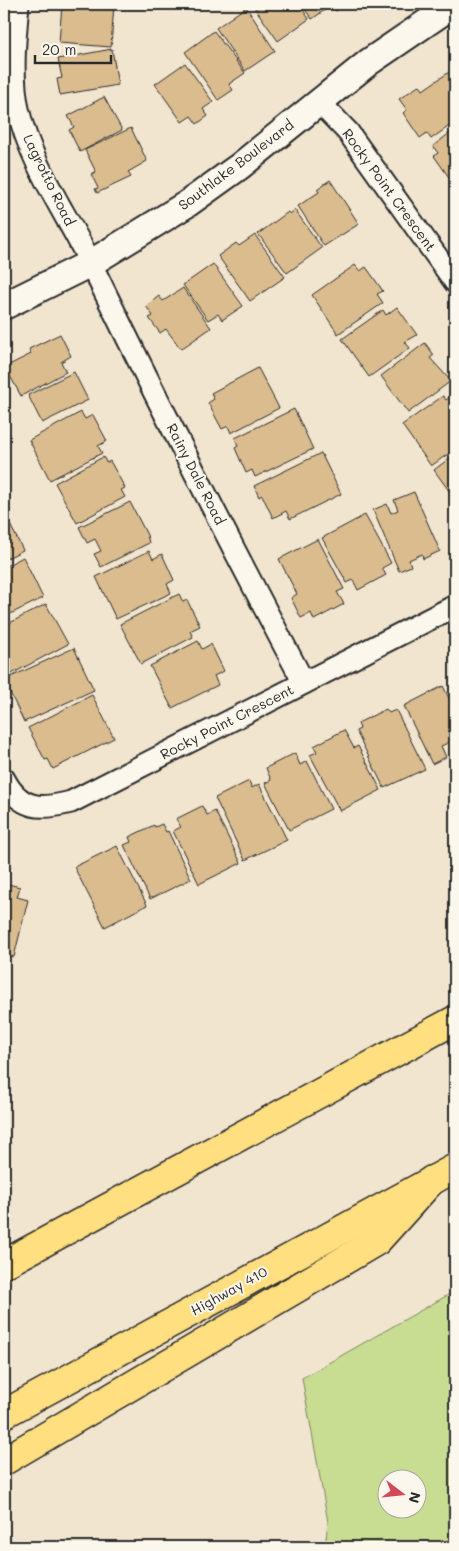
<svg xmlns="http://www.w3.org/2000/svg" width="459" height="1551" font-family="Mali,sans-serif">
	<rect width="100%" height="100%" fill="#f1e5d0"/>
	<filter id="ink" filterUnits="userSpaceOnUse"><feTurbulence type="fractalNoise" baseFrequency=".02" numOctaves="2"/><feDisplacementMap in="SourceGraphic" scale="10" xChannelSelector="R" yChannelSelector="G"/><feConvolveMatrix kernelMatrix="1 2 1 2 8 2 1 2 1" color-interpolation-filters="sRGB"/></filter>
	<g filter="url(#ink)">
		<path fill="#c9dd92" stroke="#7a845e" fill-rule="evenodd" d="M455,1291V1547H325L328,1522L302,1378ZM386,1478H416V1508H386Z"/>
		<g fill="#dabc8e" stroke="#2b2b2b">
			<polygon points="62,4 114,4 111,47 59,43"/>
			<polygon points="252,4 299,4 309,19 278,41"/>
			<polygon points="301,4 347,4 336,11 332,5 312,19"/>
			<polygon points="246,7 275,51 245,71 216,28"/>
			<polygon points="214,31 245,73 229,84 233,90 218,100 185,52"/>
			<polygon points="112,49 118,85 60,95 57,79 62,78 58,59"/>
			<polygon points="185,63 213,102 203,109 208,116 197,124 191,116 182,122 155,84"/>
			<polygon points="455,68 455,122 431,139 427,133 420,138 403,113 407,110 399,99 420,85 423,90"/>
			<polygon points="104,97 122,130 80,152 69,130 74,127 68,116"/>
			<polygon points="131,128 147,161 128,172 131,177 97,193 95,189 98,188 91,174 96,172 85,150"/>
			<polygon points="455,129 455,177 451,180 434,156 438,153 433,146"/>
			<polygon points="330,180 359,224 324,246 298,206 319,192 317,189"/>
			<polygon points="295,210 322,248 287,273 258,234 288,212 290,214"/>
			<polygon points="255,235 285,277 250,301 218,256 236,243 239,246"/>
			<polygon points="213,264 243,306 222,320 218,314 208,320 183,285"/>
			<polygon points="355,265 360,271 366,267 383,291 377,294 383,303 338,334 312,295"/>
			<polygon points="183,288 211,328 181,349 166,329 160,333 149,318 153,316 146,306 159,296 163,301"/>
			<polygon points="397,307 417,335 405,342 410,348 369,377 342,339 383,310 386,315"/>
			<polygon points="60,334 71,356 61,362 66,372 21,396 5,367 31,354 29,349"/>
			<polygon points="425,343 434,355 430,358 451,381 408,413 381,376"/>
			<polygon points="258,368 279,408 231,433 228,426 222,429 208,403 214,399 211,393"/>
			<polygon points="74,372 88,400 42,423 28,395"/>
			<polygon points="455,393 455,449 431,466 402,425 443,396 446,400"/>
			<polygon points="294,409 313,449 255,477 252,470 246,473 235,448 238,446 235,438"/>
			<polygon points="81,412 85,419 93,415 107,441 98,446 102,453 50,480 29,440"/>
			<polygon points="321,453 341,494 290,519 286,511 273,518 262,495 259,497 254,486"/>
			<polygon points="455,454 455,499 434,470"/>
			<polygon points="103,457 107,463 110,461 125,488 121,490 125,497 77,523 55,483"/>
			<polygon points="414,492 440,551 423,559 422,554 409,560 411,566 399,571 373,510 387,504 391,513 398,510 394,500"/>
			<polygon points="130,502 147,535 149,543 101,567 94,554 101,551 95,539 87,543 79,527"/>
			<polygon points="4,513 23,550 4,560"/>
			<polygon points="365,515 391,563 382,568 386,575 358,590 353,580 347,583 322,538"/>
			<polygon points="318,539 344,589 337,592 344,604 314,620 311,613 301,618 291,598 297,594 279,559"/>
			<polygon points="149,551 153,559 162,554 174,580 167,584 171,593 116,619 96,577"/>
			<polygon points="23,557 43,598 4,617 4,567"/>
			<polygon points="179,594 183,602 187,600 200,626 190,631 193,637 141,664 120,624"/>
			<polygon points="46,604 68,644 4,678 4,626"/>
			<polygon points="198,641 202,649 211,644 224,671 214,676 218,685 172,708 150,666"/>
			<polygon points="74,648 94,690 24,722 4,680"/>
			<polygon points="443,686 455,710 455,753 450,742 441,746 446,757 432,764 404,706"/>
			<polygon points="92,695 114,738 53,769 48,759 45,760 28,728"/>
			<polygon points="386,709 389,713 396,710 425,769 384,788 356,731 360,729 358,723"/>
			<polygon points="344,730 354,748 358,746 381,790 340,811 310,755 317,752 314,746"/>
			<polygon points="295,753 300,765 307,761 331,809 289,830 265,783 271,780 266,768"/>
			<polygon points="249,781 252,788 259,784 287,840 245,860 215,798"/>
			<polygon points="202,806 207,815 215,811 241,863 199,884 173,831 181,827 176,819"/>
			<polygon points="162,824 166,832 168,831 191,879 150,899 124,845 131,842 129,837 154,825 155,827"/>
			<polygon points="117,846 147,905 105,927 74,867"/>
			<polygon points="4,883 20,887 17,897 28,900 14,957 4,955"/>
		</g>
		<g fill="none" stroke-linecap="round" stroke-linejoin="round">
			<defs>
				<g id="minor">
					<path d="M18,4C15,38 11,76 18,109C31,166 67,214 92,266C160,406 231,545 304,683"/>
					<polyline points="318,101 348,132 455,282"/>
					<path d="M4,779C20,810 41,810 71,802L455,606"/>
				</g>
				<polyline id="tertiary" points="4,306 91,263 187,204 240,166 369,62 454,4"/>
				<g id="motorway">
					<polyline points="4,1264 455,1020"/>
					<polyline points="4,1414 455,1168"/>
					<polyline points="4,1461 377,1241 432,1180"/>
				</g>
			</defs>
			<use href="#minor" stroke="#2b2b2b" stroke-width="25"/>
			<use href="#tertiary" stroke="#2b2b2b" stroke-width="30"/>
			<use href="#motorway" stroke="#2b2b2b" stroke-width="31"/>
			<use href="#minor" stroke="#fbf7ec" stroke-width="21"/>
			<use href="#tertiary" stroke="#fbf7ec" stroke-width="26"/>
			<use href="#motorway" stroke="#ffdf80" stroke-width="28"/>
		</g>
	</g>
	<g text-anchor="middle" stroke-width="4" stroke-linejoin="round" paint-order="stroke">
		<g font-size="14" fill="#2b2b2b" stroke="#fbf7ec">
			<text transform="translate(236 165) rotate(-37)" y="5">Southlake Boulevard</text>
			<text transform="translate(49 180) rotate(64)" y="5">Lagrotto Road</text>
			<text transform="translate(389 190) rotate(54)" y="5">Rocky Point Crescent</text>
			<text transform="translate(196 474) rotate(63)" y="5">Rainy Dale Road</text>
			<text transform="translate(227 722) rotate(-27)" y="5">Rocky Point Crescent</text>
			<text transform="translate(229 1291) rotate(-29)" y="5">Highway 410</text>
		</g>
	</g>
	<rect width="459" height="1551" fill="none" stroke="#fbf7ec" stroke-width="20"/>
	<rect x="10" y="10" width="439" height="1531" fill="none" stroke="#2b2b2b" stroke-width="2" filter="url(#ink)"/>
	<g transform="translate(402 1494) rotate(106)"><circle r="24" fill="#fbf7ec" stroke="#a8a59f"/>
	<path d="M0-4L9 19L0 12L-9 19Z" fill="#d1495b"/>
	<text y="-8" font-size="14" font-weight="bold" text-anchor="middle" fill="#2b2b2b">N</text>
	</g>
	<path d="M35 55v8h76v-8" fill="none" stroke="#2b2b2b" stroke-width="2.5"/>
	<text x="42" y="55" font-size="15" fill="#2b2b2b" stroke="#fbf7ec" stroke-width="4" paint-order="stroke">20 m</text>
</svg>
